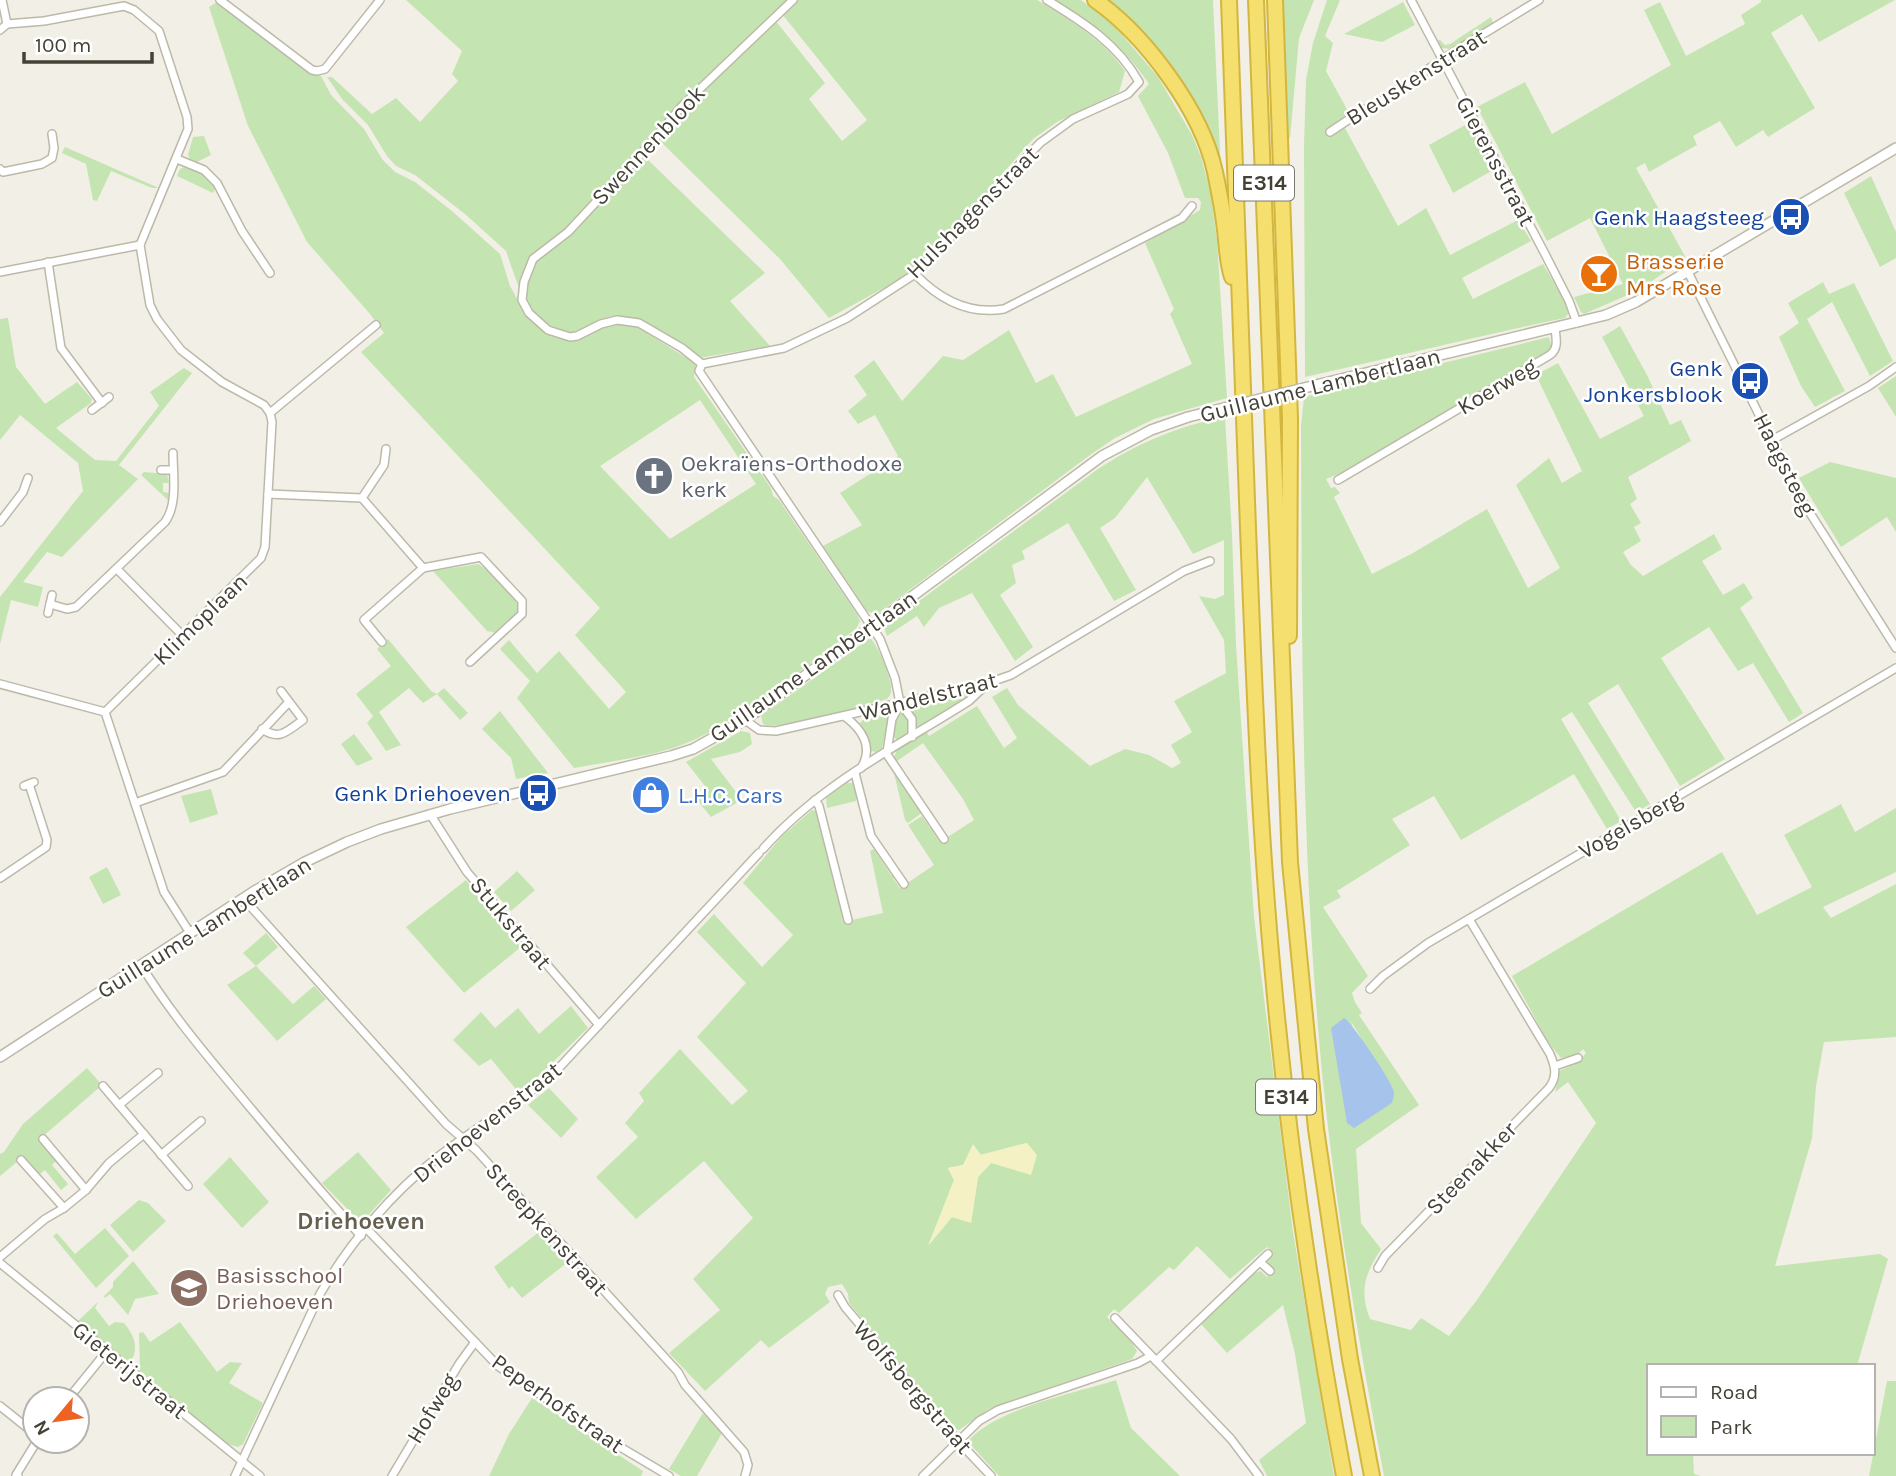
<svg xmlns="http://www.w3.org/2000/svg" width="1896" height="1476" font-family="Karla,sans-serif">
	<rect width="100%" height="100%" fill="#f2f0e6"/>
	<g fill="#c4e4b1" fill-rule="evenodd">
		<path d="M406,0H1037C1069,19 1104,40 1125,71L1119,92L1057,122L1033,139L975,205L904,277L829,318L780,259L659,140L645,157L765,273L730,301L770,346L699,358L640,319L612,316L571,333L544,323L532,311L519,288L506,251L465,214L415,175L396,166L387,156L368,125L342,99L327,77H332L372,114L396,98L420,122L458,81L452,74L462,51ZM782,14L867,120L842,141L809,99L825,83L775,20Z"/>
		<path d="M1054,0H1081L1113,24L1158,77L1192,135L1201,157L1211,194L1217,240L1227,398L1154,419L1115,438L1090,455L876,615L867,611L823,546L862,525L840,493L898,456L875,415L858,424L848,411L867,395L854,376L874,360L902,401L943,356L963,360L1009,330L1036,383L1053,374L1076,417L1192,364L1170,314L1174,309L1145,243L1200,210L1201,202L1198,198H1185L1168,153L1138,96L1149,84C1125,47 1091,23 1054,0Z"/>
		<polygon points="1107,0 1213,0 1221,174 1176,77 1137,25"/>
		<polygon points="1282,0 1314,0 1299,38 1290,138 1288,137"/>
		<path d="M1327,0H1340L1325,36L1333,43L1326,71L1349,113L1328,129L1332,135L1345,128L1398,226L1426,208L1450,255L1518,220L1531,241L1462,278L1473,299L1543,264L1566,303L1568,314L1565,318C1478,336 1392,358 1305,377L1304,145L1306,80L1313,43Z"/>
		<polygon points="1761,0 1895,0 1819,42 1802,14 1771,33 1815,108 1768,137 1763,130 1736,147 1720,121 1693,136 1697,145 1649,172 1645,163 1636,168 1686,258 1637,291 1584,314 1581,312 1574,297 1623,284 1590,218 1547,241 1477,107 1525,82 1552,134 1671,65 1644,10 1660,2 1686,56 1745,24 1741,15 1761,2"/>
		<path d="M217,2L308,72L321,76L331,95L364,129L382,159L395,172L415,182L452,211L500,254L510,286L523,309L531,321L543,331L565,340L576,341L601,327L616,323L636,326L696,364L694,377L771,488L773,496L779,500L857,614L860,621L856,629C803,667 735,728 673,748C641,758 606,762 574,768L517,698L530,681L500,649L509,640L537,673L559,651L609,709L626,692L575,635L600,608L361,352L384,333L370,314L307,242L248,126L209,7ZM700,400L756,484L670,539L600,466Z"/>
		<polygon points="1403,2 1415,25 1382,42 1344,34"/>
		<polygon points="1491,17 1493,23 1453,49 1441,48 1436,41 1440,40 1445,45 1450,44"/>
		<polygon points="1469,123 1493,170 1453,193 1429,145"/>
		<polygon points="204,136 211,155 197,162 190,159 188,155 193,137"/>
		<polygon points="65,147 159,188 152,188 111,171 97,201 93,200 86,164 62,153"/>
		<path d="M184,167C198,169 208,176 215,189L213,193L177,176L180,169Z"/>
		<polygon points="1871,176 1896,232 1896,258 1880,267 1844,193"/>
		<polygon points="1823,282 1829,294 1854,283 1893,361 1870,376 1832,302 1807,319 1845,391 1815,407 1801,386 1779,337 1799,323 1788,303"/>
		<polygon points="8,318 16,367 45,404 77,382 92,399 91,403 56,428 95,460 116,461 159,406 150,392 184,368 192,373 119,465 138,479 62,557 47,552 23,582 43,587 38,607 11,600 0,644 0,597 83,491 78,463 20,415 0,440 0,319"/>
		<path d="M1620,326L1647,375L1670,425L1681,420L1691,441L1628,477L1637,499L1630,504L1641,523L1634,527L1641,541L1623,552L1631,565L1643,576L1714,534L1722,549L1702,561L1723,595L1744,583L1753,598L1740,608L1803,713L1789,722L1753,663L1738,671L1709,627L1661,658L1725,759L1680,786L1618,684L1588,703L1650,804L1636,812L1572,712L1561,719L1621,821L1607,829L1574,774L1461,840L1434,796L1392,819L1410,845L1337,891L1341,897L1323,907L1368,976L1352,993L1355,1002L1362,1013L1359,1015L1419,1105L1356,1149L1361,1223L1381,1249C1365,1274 1359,1290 1370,1319L1411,1330L1421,1318L1449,1336L1477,1300L1596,1123L1568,1082L1555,1092L1559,1071L1577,1063L1586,1053L1583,1049L1578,1054L1561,1058L1548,1042L1512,976L1722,852L1757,915L1812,887L1784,835L1841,804L1855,832L1896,808V872L1823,907L1831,918L1896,884V1037L1824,1042L1816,1086L1812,1138L1775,1266L1880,1254L1888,1259L1857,1366H1649V1453H1693L1694,1474L1701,1476H1384C1355,1323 1329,1170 1317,1015C1301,819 1302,622 1301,426L1304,397L1549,337L1552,347L1548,351L1344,472L1326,479L1331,488L1335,487L1340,493L1334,497L1372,574L1413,553L1487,509L1528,588L1560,568L1516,485L1549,458L1562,483L1582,471L1536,375L1558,363L1600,439L1644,416L1602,337ZM1351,1021L1369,1052L1392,1103L1379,1111Z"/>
		<polygon points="1896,376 1896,417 1878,388"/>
		<path d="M1225,417L1232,534L1236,645L1254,917L1293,1232L1334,1476H1267L1259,1460L1306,1423L1295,1354L1283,1305L1227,1353L1201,1324L1254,1273L1261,1271L1267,1277L1272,1270L1268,1263L1267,1257L1272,1252L1267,1247L1230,1279L1197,1246L1174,1270L1169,1267L1119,1313L1114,1309L1107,1317L1131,1341L1137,1351L1132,1359L989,1409L959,1430L952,1428L849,1303L848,1294L842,1284L828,1287L825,1294L830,1302L769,1348L761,1340L705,1391L669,1353L720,1310L693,1279L753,1218L704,1161L636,1219L596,1177L638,1137L625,1123L644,1101L639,1093L680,1049L732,1105L748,1091L697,1037L746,983L697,932L714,914L762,967L793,935L743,883L782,836L812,810L818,812L824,830L821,831L825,847H828L835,875L832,877L836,890L838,889L836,893L840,906H842L841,911L843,922L883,913L870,851L874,849L891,875L895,876L893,878L900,888L934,865L908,825L922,816L930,828L932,827L935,830L933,832L940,842L974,820L963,799L923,743L897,761L894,757L897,750L926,731L929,736L977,706L1004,748L1017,738L992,697L1007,688L1018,705L1090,766L1125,749L1149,755L1172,768L1181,763L1171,745L1192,732L1174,701L1226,673L1224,640L1199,596L1215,599L1224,595V540L1193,554L1147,477L1115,518L1100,528L1136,590L1114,601L1068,523L1022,551L1025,559L1012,565L1016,583L1000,595L1033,647L1015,661L972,593L939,608L924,627L917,616L887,636L884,627L1098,469C1138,443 1178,426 1225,417ZM1027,1143L991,1163L978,1177L971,1222L952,1217L929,1244L954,1180L948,1168L963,1165L980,1155Z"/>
		<polygon points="1830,462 1896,478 1896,532 1887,517 1841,547 1799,478"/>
		<polygon points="144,472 167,474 169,483 163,483 163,492 169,493 168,500 141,475"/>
		<path d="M478,564C488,569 519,597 518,609C517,618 502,627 496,633L487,631L433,571Z"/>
		<path d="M870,638C877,643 892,679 891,689C891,695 890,695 887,699C866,705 776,732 763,724L761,716Z"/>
		<polygon points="388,639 431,691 437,694 444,688 468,713 460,720 437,694 423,703 409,688 379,712 401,745 386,751 367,723 373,716 356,694 391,666 377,649"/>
		<polygon points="973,693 974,694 916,730 910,709"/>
		<polygon points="500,711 548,773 516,779 511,758 482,729"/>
		<polygon points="902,711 909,719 909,728 905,737 897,741 892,734 898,713"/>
		<polygon points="888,715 889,718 882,748 876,752 871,751 860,723 863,720"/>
		<polygon points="741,731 750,733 752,744 740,752 711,759 742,800 711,817 697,800 709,791 686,762"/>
		<polygon points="354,734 373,759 357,766 341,744"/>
		<polygon points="894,773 923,812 908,823 905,820"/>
		<path d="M845,783H852C858,787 858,794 856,801L827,808L826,796Z"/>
		<polygon points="211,789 218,814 190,823 181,796"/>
		<polygon points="107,867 121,895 103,904 89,877"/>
		<polygon points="517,871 535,890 511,911 494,892"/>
		<polygon points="466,880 482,903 521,947 464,993 406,927"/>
		<polygon points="266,933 278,947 256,966 293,1004 314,986 326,999 277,1041 227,985 256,966 243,953"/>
		<polygon points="571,1006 588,1028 520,1094 491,1059 479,1066 453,1040 481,1012 495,1028 518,1008 539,1034"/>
		<polygon points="87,1068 102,1085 41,1138 57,1160 52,1165 68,1184 61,1190 45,1170 39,1175 18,1158 16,1159 17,1162 0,1176 0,1154 4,1152 23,1124"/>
		<polygon points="549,1088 578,1119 561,1138 528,1105"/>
		<polygon points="358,1152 391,1190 364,1220 358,1220 322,1183"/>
		<polygon points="230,1157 269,1202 242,1228 203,1184"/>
		<polygon points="139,1200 148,1203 166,1221 133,1252 110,1225"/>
		<polygon points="105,1228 129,1256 96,1288 53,1236 57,1233 75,1254"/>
		<polygon points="539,1232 568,1262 522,1298 512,1286 509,1289 494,1267"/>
		<polygon points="133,1261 159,1294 135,1299 128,1315 110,1294 105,1298 104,1296 113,1287 113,1282"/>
		<path d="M98,1302L95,1308L109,1326L115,1322L124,1323C134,1335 140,1348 130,1363L78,1321Z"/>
		<polygon points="180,1322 217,1372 230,1362 242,1363 229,1383 263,1403 243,1444 238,1447 228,1444 140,1371 139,1333 143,1332 150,1342"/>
		<path d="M1116,1380L1131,1428L1180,1476H999L971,1445L970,1439C999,1408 1075,1393 1116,1380Z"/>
		<polygon points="1887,1381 1896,1381 1896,1476 1869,1476"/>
		<polygon points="532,1398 643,1471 641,1476 489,1476 509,1434"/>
		<polygon points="703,1413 722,1433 697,1476 681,1476 669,1469"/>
	</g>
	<polygon fill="#f4f2c4" points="1027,1143 1037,1155 1031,1175 991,1163 978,1177 971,1223 952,1217 928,1246 954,1180 948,1168 963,1165 973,1144 981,1155"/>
	<path fill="#a6c3eb" d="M1344,1018C1351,1021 1393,1083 1394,1092C1394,1096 1393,1099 1392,1103L1354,1128L1347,1123L1331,1028Z"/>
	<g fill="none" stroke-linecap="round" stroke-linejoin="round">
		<defs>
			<g id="minor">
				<polyline points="2,0 7,24"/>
				<polyline points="220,0 312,70 317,71 325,69 380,0"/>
				<polyline points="1411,0 1545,254 1569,301 1577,323"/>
				<polyline points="0,30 7,24 44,21 124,6 134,10 159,31 187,117 188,129 140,245 150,305 157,319 181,350 222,382 264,405 270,413 272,422 265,547 261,558 105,712 164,892 190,933"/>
				<polyline points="1330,132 1363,110 1374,106 1449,55 1539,0"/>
				<polyline points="177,159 204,170 217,183 242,231 270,273"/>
				<polyline points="0,169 3,172 42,164 52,158 54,148 52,134"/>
				<polyline points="48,262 61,348 102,403"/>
				<polyline points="0,272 140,245"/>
				<polyline points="1688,272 1801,499 1896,648"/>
				<path d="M915,274C939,299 969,315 1004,309L1182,218L1192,206"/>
				<polyline points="702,364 682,348 639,323 617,320 601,324 577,336 570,337 548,330 529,313 522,300 524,282 533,259 568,232 650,144 682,106 793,0"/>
				<polyline points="92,410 109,397"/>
				<polyline points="270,413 376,325"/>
				<polyline points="1772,440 1869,386 1896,367"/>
				<polyline points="161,470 173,470"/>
				<path d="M1338,480L1550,355C1559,348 1556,339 1555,328"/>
				<polyline points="268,494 362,498 423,568 481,557 522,601 522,614 470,662"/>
				<polyline points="362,498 384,465 386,449"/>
				<polyline points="0,522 23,492 28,478"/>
				<polyline points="117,569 182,635"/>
				<path d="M50,604L67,609L76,607L165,522C178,504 173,475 173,453"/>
				<polyline points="48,613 52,595"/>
				<polyline points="382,642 364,620 423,568"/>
				<polyline points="0,684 105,712"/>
				<path d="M844,716C862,729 874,747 861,768"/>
				<polyline points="745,720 759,730 776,731 988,683 1011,675 1184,571 1210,561"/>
				<path d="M262,729C280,741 287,731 303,720L281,691"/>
				<path d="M912,737V719L900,703L895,678L880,639L699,371L702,364L784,348L847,318L915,274L1040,143L1073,119L1128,94L1139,82C1118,44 1083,22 1047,0"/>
				<polyline points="887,752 892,719 900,704"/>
				<polyline points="886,753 944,839"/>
				<polyline points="855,773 871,836 904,884"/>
				<polyline points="24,786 34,782"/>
				<polyline points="815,800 819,806 848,920"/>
				<polyline points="135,803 223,772 289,702"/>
				<polyline points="430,814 467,872 599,1025"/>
				<path d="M763,849C819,785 898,746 969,701L988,683"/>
				<polyline points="0,878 46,847 47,840 29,784"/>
				<polyline points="243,898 446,1124 476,1150 678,1372 685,1385 744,1452 748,1465 745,1476"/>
				<path d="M141,965C170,1012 203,1051 238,1093C278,1141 319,1190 361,1236"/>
				<polyline points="1370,989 1383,976 1428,943 1896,668"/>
				<polyline points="1555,1066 1578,1058"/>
				<polyline points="103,1086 188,1186"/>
				<polyline points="119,1105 158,1073"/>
				<polyline points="43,1139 86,1190"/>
				<polyline points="161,1155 201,1121"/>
				<polyline points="21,1160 64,1208"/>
				<polyline points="367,1229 498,1366 605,1438 669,1476"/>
				<polyline points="0,1257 45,1219 64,1208 86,1190 109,1163 144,1134"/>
				<polyline points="1260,1262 1270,1271"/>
				<polyline points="0,1263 260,1476"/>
				<path d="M1378,1268L1385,1256L1549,1088C1558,1076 1555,1066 1550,1054L1469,919"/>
				<polyline points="838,1295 845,1307 958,1441 991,1476"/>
				<polyline points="1115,1318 1231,1439 1259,1476"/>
				<polyline points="1156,1361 1268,1254"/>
				<polyline points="68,1399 107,1351"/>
				<polyline points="0,1406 35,1434"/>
				<polyline points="18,1476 16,1475 37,1441"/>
				<path d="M235,1476L320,1294C350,1242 392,1193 439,1156C478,1126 520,1102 557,1070L759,853"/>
				<polyline points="392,1476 459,1364 475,1342"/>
				<polyline points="923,1476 979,1421 998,1410 1138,1363 1151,1356"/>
			</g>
			<g id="tertiary">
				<polyline points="1320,384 1606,315 1636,302 1896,148"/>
				<polyline points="0,1057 253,892 305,862 347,842 381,829 450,809 671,756 693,749 745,720 1102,456 1151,430 1188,417"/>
			</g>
			<g id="motorway">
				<path d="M1095,0C1145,35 1202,111 1215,172C1219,191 1223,211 1225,230C1227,246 1227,262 1232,277"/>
				<path d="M1229,0C1236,176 1242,352 1248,528C1254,677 1259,826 1273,975C1288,1143 1313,1310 1344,1476"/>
				<polyline points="1256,0 1290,862 1316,1129 1350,1359 1372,1476"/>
				<polyline points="1275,0 1290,419 1289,636"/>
			</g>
		</defs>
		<use href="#minor" stroke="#bdb9a9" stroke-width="10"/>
		<use href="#tertiary" stroke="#bdb9a9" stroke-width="12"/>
		<use href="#motorway" stroke="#d3b63f" stroke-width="18"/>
		<use href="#minor" stroke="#fff" stroke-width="7"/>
		<use href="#tertiary" stroke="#fff" stroke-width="9"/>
		<use href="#motorway" stroke="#f5df6e" stroke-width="14"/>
		<defs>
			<polyline id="tertiary-bridge" points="1188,417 1320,384"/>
		</defs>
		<use href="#tertiary-bridge" stroke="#bdb9a9" stroke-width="12" stroke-linecap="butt"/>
		<use href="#tertiary-bridge" stroke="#fff" stroke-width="9"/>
	</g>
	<defs>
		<symbol id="bus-disc" viewBox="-11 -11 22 22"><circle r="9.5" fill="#1a4fb4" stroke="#fff"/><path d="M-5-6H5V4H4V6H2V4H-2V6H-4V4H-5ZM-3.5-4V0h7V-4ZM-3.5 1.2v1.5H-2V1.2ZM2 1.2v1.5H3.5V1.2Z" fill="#fff"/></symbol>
		<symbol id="bar-disc" viewBox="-11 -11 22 22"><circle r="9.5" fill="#e8710a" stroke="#fff"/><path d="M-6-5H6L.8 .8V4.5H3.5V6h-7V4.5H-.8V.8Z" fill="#fff"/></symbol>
		<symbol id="church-disc" viewBox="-11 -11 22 22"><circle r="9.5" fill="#6b7280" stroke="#fff"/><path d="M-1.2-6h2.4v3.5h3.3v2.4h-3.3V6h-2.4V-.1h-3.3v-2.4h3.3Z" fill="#fff"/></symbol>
		<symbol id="shop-disc" viewBox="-11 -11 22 22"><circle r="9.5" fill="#3f7fe0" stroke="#fff"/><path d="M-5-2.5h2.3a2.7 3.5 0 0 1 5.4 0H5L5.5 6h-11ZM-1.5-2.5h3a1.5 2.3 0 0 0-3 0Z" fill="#fff"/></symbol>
		<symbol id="school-disc" viewBox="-11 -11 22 22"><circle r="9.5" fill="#8d6e63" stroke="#fff"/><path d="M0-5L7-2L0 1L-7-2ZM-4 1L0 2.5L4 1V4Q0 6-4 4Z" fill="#fff"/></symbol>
	</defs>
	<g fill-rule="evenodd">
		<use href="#bus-disc" x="1769" y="195" width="44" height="44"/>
		<use href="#bar-disc" x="1577" y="252" width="44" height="44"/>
		<use href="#bus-disc" x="1728" y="359" width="44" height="44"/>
		<use href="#church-disc" x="632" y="454" width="44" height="44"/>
		<use href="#bus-disc" x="516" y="771" width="44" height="44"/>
		<use href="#shop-disc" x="629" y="773" width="44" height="44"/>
		<use href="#school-disc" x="167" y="1266" width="44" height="44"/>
	</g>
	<g text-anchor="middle" stroke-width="5" stroke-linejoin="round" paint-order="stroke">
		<g fill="#fff" stroke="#7c7a72" stroke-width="2">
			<rect x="1234" y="165.5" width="60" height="35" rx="5"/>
			<rect x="1256" y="1079.5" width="60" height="35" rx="5"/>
		</g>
		<g font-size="21" font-weight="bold" fill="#444136">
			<text x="1264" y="190">E314</text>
			<text x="1286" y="1104">E314</text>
		</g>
		<g font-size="23" fill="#444136" stroke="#fff">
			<text transform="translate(1416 77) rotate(-32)" y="8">Bleuskenstraat</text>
			<text transform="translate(648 145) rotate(-47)" y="8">Swennenblook</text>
			<text transform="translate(1496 161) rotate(62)" y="8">Gierensstraat</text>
			<text transform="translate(972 212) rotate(-45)" y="8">Hulshagenstraat</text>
			<text transform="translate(1320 385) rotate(-14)" y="8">Guillaume Lambertlaan</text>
			<text transform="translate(1497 386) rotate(-31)" y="8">Koerweg</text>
			<text transform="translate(1785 464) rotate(63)" y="8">Haagsteeg</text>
			<text transform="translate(200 619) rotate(-44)" y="8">Klimoplaan</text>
			<text transform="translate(813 666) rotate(-35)" y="8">Guillaume Lambertlaan</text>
			<text transform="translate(928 696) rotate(-14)" y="8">Wandelstraat</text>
			<text transform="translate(1630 824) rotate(-30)" y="8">Vogelsberg</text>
			<text transform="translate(511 923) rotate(50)" y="8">Stukstraat</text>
			<text transform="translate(204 927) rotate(-32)" y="8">Guillaume Lambertlaan</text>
			<text transform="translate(487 1122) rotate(-38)" y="8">Driehoevenstraat</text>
			<text transform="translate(1471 1168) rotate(-46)" y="8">Steenakker</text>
			<text transform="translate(547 1229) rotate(48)" y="8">Streepkenstraat</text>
			<text transform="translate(130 1370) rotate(39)" y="8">Gieterijstraat</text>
			<text transform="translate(913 1387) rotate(49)" y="8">Wolfsbergstraat</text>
			<text transform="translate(558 1403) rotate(35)" y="8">Peperhofstraat</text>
			<text transform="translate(432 1408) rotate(-59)" y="8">Hofweg</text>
		</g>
		<g font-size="23" fill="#164399" stroke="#fff" text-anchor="end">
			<text x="1764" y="225">Genk Haagsteeg</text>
			<text x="1723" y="376">Genk<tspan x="1723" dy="26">Jonkersblook</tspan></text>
			<text x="511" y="801">Genk Driehoeven</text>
		</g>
		<g font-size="23" fill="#c56008" stroke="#fff" text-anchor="start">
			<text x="1626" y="269">Brasserie<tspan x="1626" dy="26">Mrs Rose</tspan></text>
		</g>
		<g font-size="23" fill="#5b616d" stroke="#fff" text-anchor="start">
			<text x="681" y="471">Oekraïens-Orthodoxe<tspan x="681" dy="26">kerk</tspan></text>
		</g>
		<g font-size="23" fill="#366cbe" stroke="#fff" text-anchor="start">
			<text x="678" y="803">L.H.C. Cars</text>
		</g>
		<g font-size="23" fill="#785e54" stroke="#fff" text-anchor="start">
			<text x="216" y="1283">Basisschool<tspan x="216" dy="26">Driehoeven</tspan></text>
		</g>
		<g font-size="24" font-weight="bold" fill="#66614e" stroke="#fff">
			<text x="361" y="1229">Driehoeven</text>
		</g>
	</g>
	<rect x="1647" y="1364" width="228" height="91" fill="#ffffff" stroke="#b4b3af" stroke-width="2"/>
	<rect x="1661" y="1387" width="35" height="10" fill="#ffffff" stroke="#b4b3af" stroke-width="2"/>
	<text x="1710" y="1399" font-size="21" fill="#444136">Road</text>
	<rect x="1661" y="1416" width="35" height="21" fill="#c4e4b1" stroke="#b4b3af" stroke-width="2"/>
	<text x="1710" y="1434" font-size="21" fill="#444136">Park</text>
	<g transform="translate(56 1420) rotate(241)"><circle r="33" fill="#ffffff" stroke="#b4b3af" stroke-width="2"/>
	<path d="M0-5L12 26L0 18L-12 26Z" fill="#ec6323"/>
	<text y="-10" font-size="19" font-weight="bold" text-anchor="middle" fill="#444136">N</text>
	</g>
	<path d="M24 52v10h128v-10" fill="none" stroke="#444136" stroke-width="3.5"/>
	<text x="35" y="52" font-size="21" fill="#444136" stroke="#ffffff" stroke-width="5" paint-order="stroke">100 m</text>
</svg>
